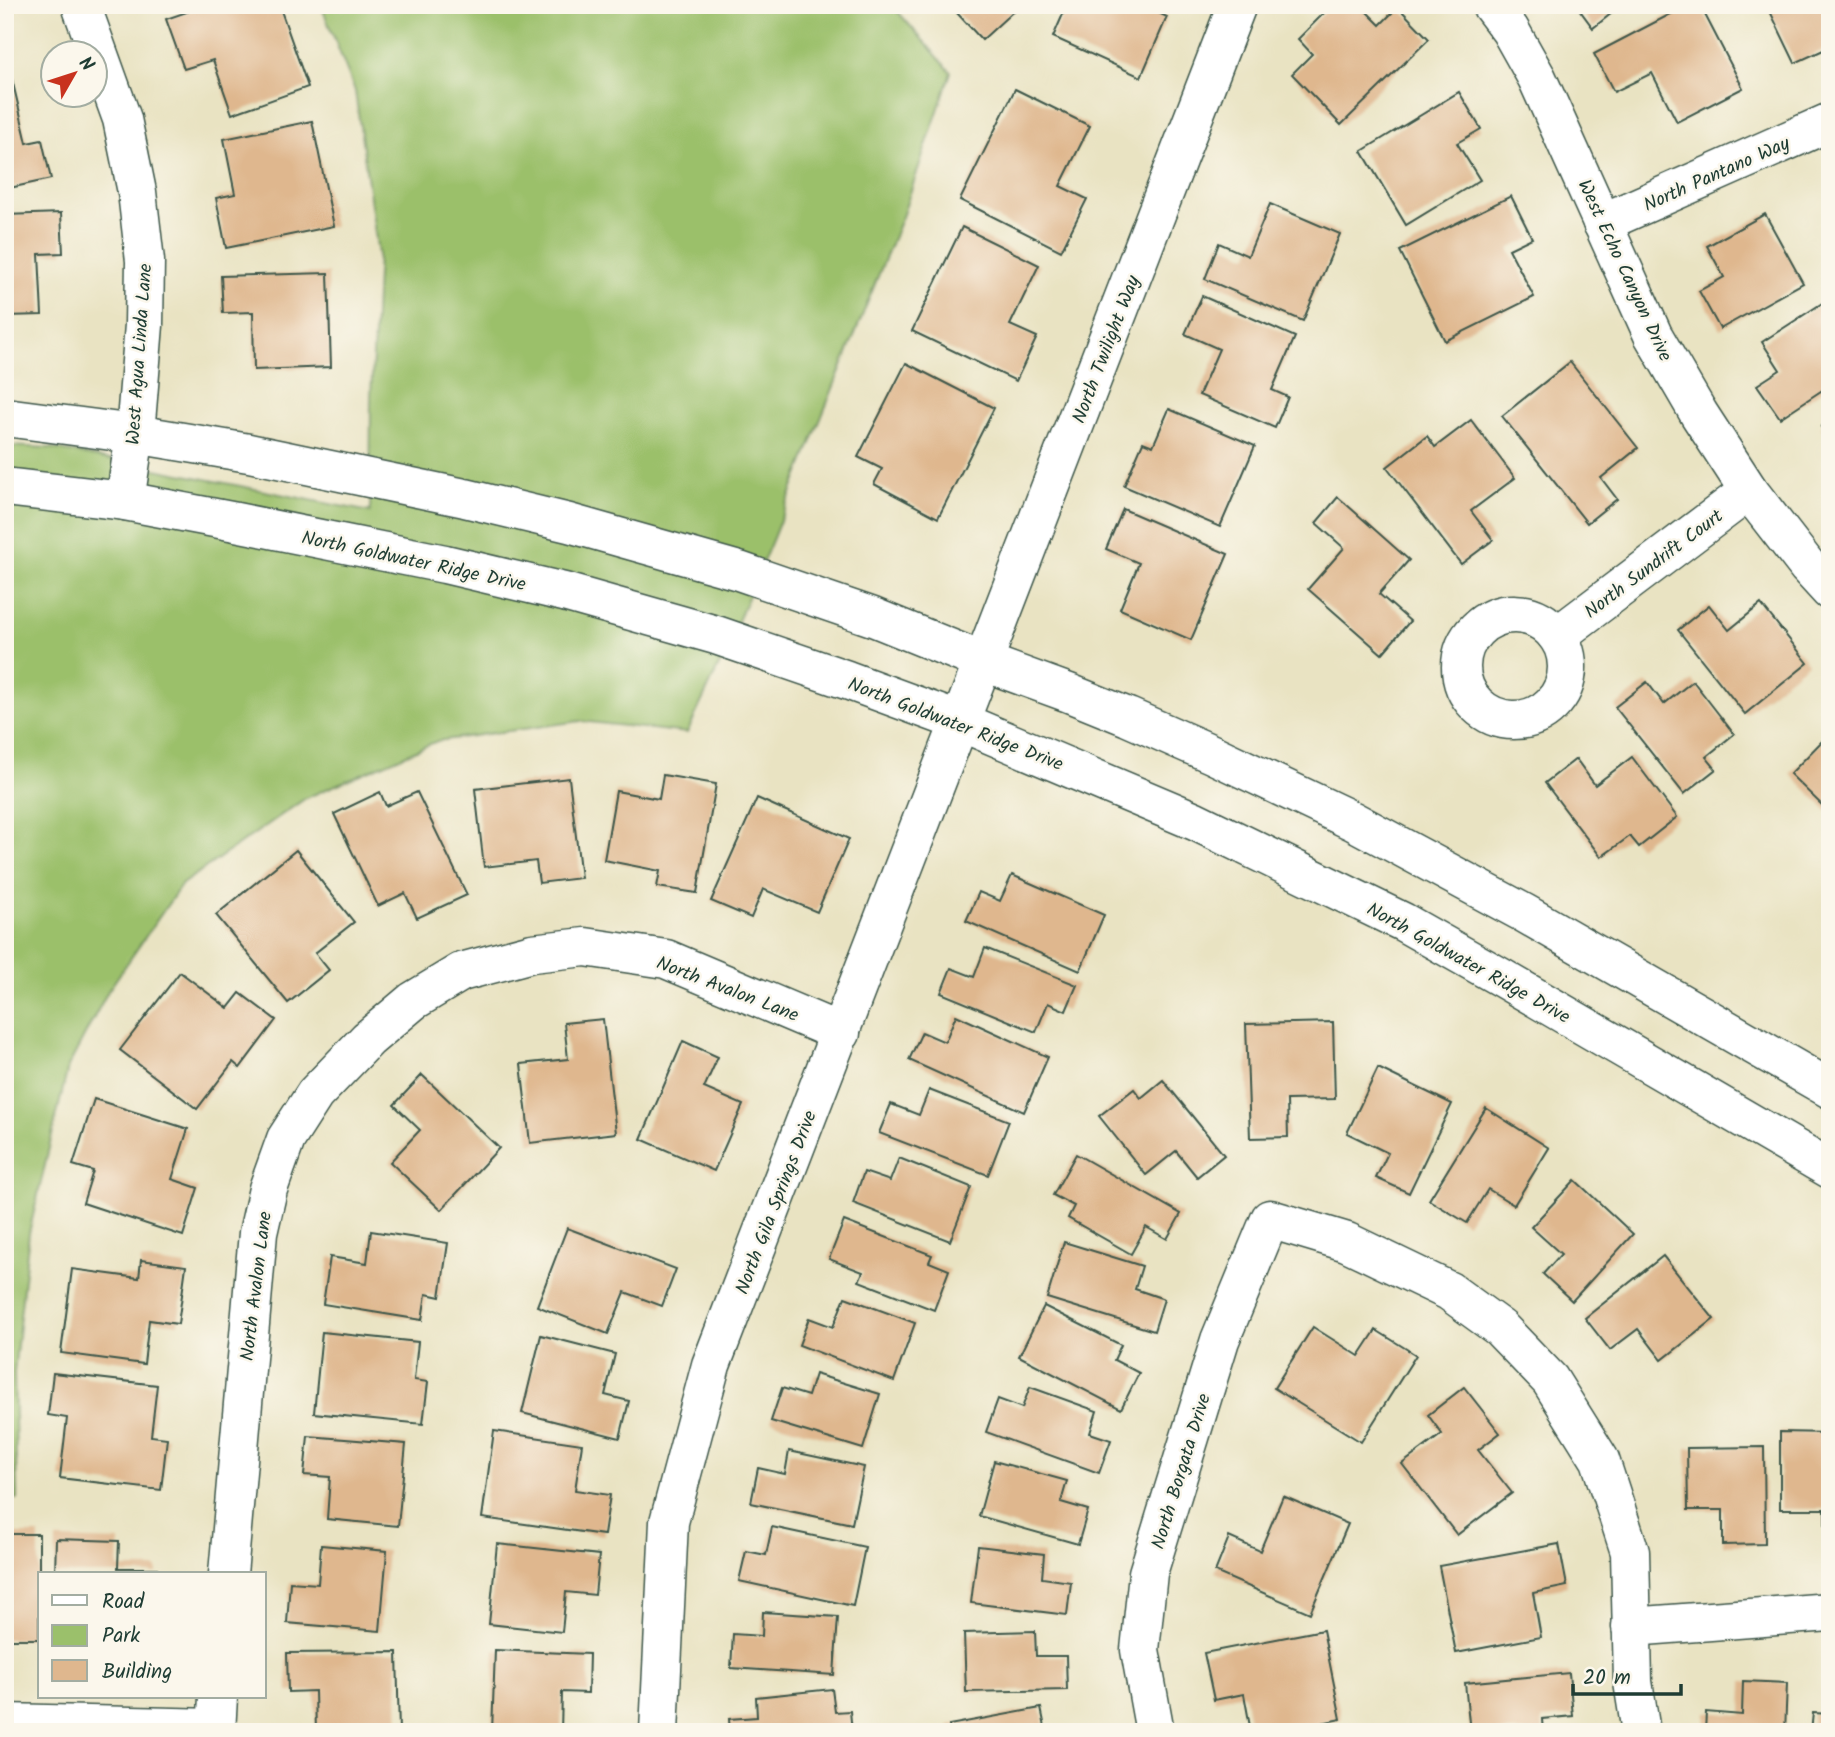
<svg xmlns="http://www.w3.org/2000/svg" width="1835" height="1737" font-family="Kalam,sans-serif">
	<rect width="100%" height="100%" fill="#fbf7ec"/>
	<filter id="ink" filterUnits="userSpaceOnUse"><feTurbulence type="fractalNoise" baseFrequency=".0143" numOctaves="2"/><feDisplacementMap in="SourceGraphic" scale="14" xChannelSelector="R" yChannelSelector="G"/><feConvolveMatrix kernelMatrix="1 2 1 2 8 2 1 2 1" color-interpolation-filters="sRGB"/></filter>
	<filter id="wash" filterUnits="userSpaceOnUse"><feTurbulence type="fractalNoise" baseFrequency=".00686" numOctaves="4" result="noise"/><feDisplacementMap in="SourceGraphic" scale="28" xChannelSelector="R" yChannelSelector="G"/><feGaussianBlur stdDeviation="1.57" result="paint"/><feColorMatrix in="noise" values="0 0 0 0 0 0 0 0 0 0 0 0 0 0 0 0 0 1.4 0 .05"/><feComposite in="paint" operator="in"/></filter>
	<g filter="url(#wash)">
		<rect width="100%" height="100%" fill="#e9e3c2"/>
		<polygon fill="#9bc06b" stroke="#5d7e50" stroke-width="2" points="321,5 892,5 951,72 903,214 773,538 722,659 687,733 580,721 437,741 306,798 182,884 108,991 68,1067 29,1233 14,1373 17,1499 5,1499 5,446 51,448 370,512 371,396 378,254 355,91"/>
		<g id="blocks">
			<g fill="#dfb78e">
				<polygon points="207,5 279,5 308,87 232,114 213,60 184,69 166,19"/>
				<polygon points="966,5 1020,5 982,40 957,13"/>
				<polygon points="1067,5 1142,5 1167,17 1141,77 1053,37"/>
				<polygon points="1332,5 1360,5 1380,25 1398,7 1429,39 1341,125 1292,74 1312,54 1298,39"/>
				<polygon points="1576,5 1622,5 1593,28"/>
				<polygon points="1688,5 1700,5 1743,88 1677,122 1652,73 1614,92 1594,54"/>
				<polygon points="1767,5 1830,5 1830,47 1795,63"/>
				<polygon points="12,79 27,143 42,140 51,179 5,189 5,81"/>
				<polygon points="1015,89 1090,126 1060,186 1087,199 1061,251 960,200"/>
				<polygon points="1459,92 1481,129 1457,143 1480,180 1406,225 1362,151"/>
				<polygon points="312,121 334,226 226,248 216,198 235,194 224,139"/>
				<polygon points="1511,196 1532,238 1509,249 1534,297 1445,341 1400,251"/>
				<polygon points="1270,204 1340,234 1303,321 1205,279 1219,243 1248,256"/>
				<polygon points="61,213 63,253 39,254 42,315 5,316 5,215"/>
				<polygon points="1765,214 1803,283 1720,329 1699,291 1724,277 1707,246"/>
				<polygon points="962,227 1039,265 1010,325 1037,337 1016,381 912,331"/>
				<polygon points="328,273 331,367 254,370 253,312 223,313 221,276"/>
				<polygon points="1202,296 1295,337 1272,390 1288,397 1275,428 1199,395 1219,349 1185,334"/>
				<polygon points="1830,298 1830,328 1826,330 1830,336 1830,385 1780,418 1757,385 1780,370 1762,342"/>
				<polygon points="1570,362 1638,448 1601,478 1617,499 1587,523 1502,416"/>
				<polygon points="906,363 994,408 938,518 874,484 882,469 858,457"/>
				<polygon points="1169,409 1255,446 1220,527 1124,486 1143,442 1153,446"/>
				<polygon points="1471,420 1515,478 1471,511 1493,540 1461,564 1387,467 1427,436 1435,447"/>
				<polygon points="1830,420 1830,438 1821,427"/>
				<polygon points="1338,497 1409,560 1379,594 1410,621 1382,654 1308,589 1344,548 1316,523"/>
				<polygon points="1123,509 1228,554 1191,640 1120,609 1139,563 1106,549"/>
				<polygon points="1761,604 1808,663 1745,714 1678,630 1709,605 1729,630"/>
				<polygon points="1693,681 1734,734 1706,757 1716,769 1684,794 1615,707 1647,682 1664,704"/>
				<polygon points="1830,733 1830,813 1790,774"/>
				<polygon points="1632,757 1677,817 1639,847 1630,836 1601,857 1545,783 1576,759 1595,785"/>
				<polygon points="663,775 716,784 697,893 657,887 660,871 604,860 616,791 659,799"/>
				<polygon points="569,778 581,878 539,883 536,861 484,867 475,789"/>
				<polygon points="380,792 386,806 417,792 467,895 417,918 405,893 378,906 334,814"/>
				<polygon points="757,798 849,839 817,912 763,889 751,918 711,901"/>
				<polygon points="296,850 354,922 315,953 329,970 288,1003 216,915"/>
				<polygon points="1012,875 1104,915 1080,971 966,921 979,892 1000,901"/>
				<polygon points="985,948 1077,985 1066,1011 1048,1003 1036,1032 941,993 951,968 974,977"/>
				<polygon points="180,972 228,1008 240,993 276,1020 240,1068 233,1062 197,1109 120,1050"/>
				<polygon points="956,1015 1048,1057 1024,1112 909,1060 922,1032 945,1042"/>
				<polygon points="603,1019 616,1133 530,1143 521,1064 568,1059 564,1023"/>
				<polygon points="1333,1022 1335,1099 1287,1100 1288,1137 1250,1138 1246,1024"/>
				<polygon points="683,1041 718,1057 704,1088 743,1105 714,1171 641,1139"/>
				<polygon points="1378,1068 1452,1104 1409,1193 1376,1178 1388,1153 1347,1133"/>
				<polygon points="422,1075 499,1148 441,1210 390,1162 420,1130 394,1105"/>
				<polygon points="1163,1080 1224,1155 1197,1177 1176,1151 1146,1175 1099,1116 1134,1089 1141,1098"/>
				<polygon points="929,1090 1009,1121 988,1175 879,1133 891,1104 919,1115"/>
				<polygon points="94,1099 188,1129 172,1179 198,1188 183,1236 83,1203 93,1171 73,1165"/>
				<polygon points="1486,1108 1549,1148 1514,1205 1488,1189 1467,1223 1429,1200"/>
				<polygon points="1076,1154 1181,1214 1167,1239 1146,1227 1131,1254 1068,1218 1074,1206 1053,1195"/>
				<polygon points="899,1158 971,1187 950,1241 853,1203 864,1172 890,1181"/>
				<polygon points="1575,1180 1633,1234 1572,1301 1543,1274 1561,1254 1531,1227"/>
				<polygon points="844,1221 932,1255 929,1262 949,1270 934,1310 859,1281 863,1272 829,1259"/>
				<polygon points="567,1228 676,1269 662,1306 625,1292 608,1334 537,1306"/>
				<polygon points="371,1231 448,1243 440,1297 426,1294 422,1320 323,1304 330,1257 367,1263"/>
				<polygon points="1064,1242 1142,1266 1135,1289 1164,1299 1154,1331 1047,1298"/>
				<polygon points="1663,1256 1714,1319 1662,1360 1638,1329 1610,1350 1585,1318"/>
				<polygon points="141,1260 186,1266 178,1324 149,1320 144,1364 61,1353 72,1269 139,1278"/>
				<polygon points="845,1297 915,1323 894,1381 799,1345 809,1318 833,1327"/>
				<polygon points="1044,1306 1121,1345 1114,1360 1139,1373 1121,1409 1019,1356"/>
				<polygon points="1313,1327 1359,1356 1376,1330 1416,1355 1361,1442 1274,1388"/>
				<polygon points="322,1332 418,1342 414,1380 428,1382 423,1424 314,1413"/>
				<polygon points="541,1335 615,1354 605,1395 629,1401 620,1438 522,1413"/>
				<polygon points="53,1373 157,1385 151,1436 167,1438 161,1490 60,1478 67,1418 48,1415"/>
				<polygon points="815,1374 880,1394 863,1449 771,1421 782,1388 808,1396"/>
				<polygon points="1030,1387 1097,1411 1090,1433 1111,1440 1099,1473 986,1432 998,1399 1022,1408"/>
				<polygon points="1464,1387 1500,1433 1478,1450 1512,1493 1457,1535 1402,1464 1442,1434 1428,1415"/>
				<polygon points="494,1431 582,1444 575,1490 610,1495 604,1535 482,1518"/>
				<polygon points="1780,1432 1830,1433 1830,1539 1825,1539 1825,1509 1780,1509"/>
				<polygon points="308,1436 406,1444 398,1526 327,1519 330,1477 304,1475"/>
				<polygon points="1764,1447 1765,1544 1723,1545 1723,1510 1688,1510 1687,1448"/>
				<polygon points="789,1451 864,1467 852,1524 751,1503 758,1468 785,1474"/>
				<polygon points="994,1461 1067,1481 1061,1502 1088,1510 1078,1544 979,1516"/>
				<polygon points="1283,1496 1348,1524 1310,1613 1215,1572 1229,1537 1260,1551"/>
				<polygon points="772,1527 865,1547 853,1606 739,1581 746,1551 766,1555"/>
				<rect x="5" y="1534" width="34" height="105"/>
				<polygon points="56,1539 119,1541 118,1568 157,1568 157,1574 55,1574"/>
				<polygon points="497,1544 599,1555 595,1595 566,1592 562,1632 489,1624"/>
				<polygon points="1559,1544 1567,1586 1533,1593 1541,1637 1456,1653 1439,1566"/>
				<polygon points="321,1545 387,1551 380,1631 287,1623 290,1582 318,1584"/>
				<polygon points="978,1546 1044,1554 1042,1578 1071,1582 1067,1615 971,1603"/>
				<polygon points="763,1612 838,1617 834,1675 731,1668 733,1634 762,1636"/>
				<polygon points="1323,1630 1341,1719 1277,1732 1251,1732 1244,1694 1214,1700 1204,1653"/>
				<polygon points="1035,1631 1036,1656 1066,1656 1067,1690 966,1692 964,1633"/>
				<polygon points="495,1650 589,1654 588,1693 562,1692 561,1732 492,1732"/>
				<polygon points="397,1652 399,1732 316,1732 315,1691 288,1692 287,1653"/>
				<polygon points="1569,1673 1573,1716 1542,1719 1543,1732 1470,1732 1465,1683"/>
				<polygon points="1743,1681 1787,1683 1785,1732 1705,1732 1706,1712 1742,1715"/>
				<polygon points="832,1689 835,1712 850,1711 852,1732 730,1732 729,1719 757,1717 756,1697"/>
				<polygon points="1041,1708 1046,1732 950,1732 949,1725"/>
				<polygon points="1813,1713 1830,1714 1830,1732 1811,1732"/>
			</g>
		</g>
	</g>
	<g filter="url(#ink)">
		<use href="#blocks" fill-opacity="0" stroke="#3d5649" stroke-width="2"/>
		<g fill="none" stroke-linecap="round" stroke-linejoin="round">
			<defs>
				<g id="minor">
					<polyline points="81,5 122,119 137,192 145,261 144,325 135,434 125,501"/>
					<polyline points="1491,5 1510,30 1537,78 1653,335 1699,414 1749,491 1808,567 1830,591"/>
					<polyline points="1602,223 1830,122"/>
					<circle cx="1514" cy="667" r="53"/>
					<polyline points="1557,636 1749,491"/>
					<polyline points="228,1574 258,1233 268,1189 286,1139 315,1094 368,1039 413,1001 461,972 532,953 585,947 666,959 841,1033"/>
					<polyline points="1631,1627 1830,1612"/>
					<polyline points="5,1723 216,1728"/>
					<polyline points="216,1732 218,1697"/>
					<polyline points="659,1732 669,1522 711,1365 1237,5"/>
					<polyline points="1155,1732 1140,1650 1148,1573 1220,1340 1270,1219 1347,1242 1449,1291 1500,1328 1550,1380 1600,1460 1630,1552 1633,1682 1641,1732"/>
				</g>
				<g id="tertiary">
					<polyline points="5,417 135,434 249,453 465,498 569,523 739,571 873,617 984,662 1069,693 1128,717 1212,754 1353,821 1524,913 1830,1089"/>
					<polyline points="5,487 125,501 236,522 445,564 564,592 716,635 847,680 961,722 1195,821 1403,922 1502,978 1830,1169"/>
				</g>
			</defs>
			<use href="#minor" stroke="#3d5649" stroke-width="41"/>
			<use href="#tertiary" stroke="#3d5649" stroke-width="41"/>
			<use href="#minor" stroke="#fff" stroke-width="38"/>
			<use href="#tertiary" stroke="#fff" stroke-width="38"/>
		</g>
	</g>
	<g text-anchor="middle" stroke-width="5" stroke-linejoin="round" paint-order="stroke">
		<g font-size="19" fill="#1f3d34" stroke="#fbf7ec">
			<text transform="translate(1716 173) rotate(-24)" y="7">North Pantano Way</text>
			<text transform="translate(1626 270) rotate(65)" y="7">West Echo Canyon Drive</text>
			<text transform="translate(1105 349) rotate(-69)" y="7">North Twilight Way</text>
			<text transform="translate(138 354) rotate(-86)" y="7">West Agua Linda Lane</text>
			<text transform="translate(414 560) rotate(12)" y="7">North Goldwater Ridge Drive</text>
			<text transform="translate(1653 563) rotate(-37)" y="7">North Sundrift Court</text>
			<text transform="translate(956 723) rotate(21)" y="7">North Goldwater Ridge Drive</text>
			<text transform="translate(1469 962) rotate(29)" y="7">North Goldwater Ridge Drive</text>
			<text transform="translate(728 988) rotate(21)" y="7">North Avalon Lane</text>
			<text transform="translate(775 1202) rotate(-69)" y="7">North Gila Springs Drive</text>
			<text transform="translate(255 1286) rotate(-83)" y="7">North Avalon Lane</text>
			<text transform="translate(1180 1471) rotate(-73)" y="7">North Borgata Drive</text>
		</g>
	</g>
	<rect width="1835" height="1737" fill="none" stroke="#fbf7ec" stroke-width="28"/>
	<rect x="38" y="1572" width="228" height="126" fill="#fbf7ec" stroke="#a3ada2" stroke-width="2"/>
	<rect x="52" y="1595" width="35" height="10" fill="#ffffff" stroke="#a3ada2" stroke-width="2"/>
	<text x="102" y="1608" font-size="21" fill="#1f3d34">Road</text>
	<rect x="52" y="1625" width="35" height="21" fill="#9bc06b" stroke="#a3ada2" stroke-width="2"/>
	<text x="102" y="1642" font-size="21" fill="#1f3d34">Park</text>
	<rect x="52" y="1660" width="35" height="21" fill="#dfb78e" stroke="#a3ada2" stroke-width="2"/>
	<text x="102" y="1678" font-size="21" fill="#1f3d34">Building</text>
	<g transform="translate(74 74) rotate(51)"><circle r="33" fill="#fbf7ec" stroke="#a3ada2" stroke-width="2"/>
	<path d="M0-5L12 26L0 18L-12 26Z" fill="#c8321e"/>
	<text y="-10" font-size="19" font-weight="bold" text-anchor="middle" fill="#1f3d34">N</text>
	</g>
	<path d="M1573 1684v10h108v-10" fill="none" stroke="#1f3d34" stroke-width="3.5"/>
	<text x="1583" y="1684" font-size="21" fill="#1f3d34" stroke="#fbf7ec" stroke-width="5" paint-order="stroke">20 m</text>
</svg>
